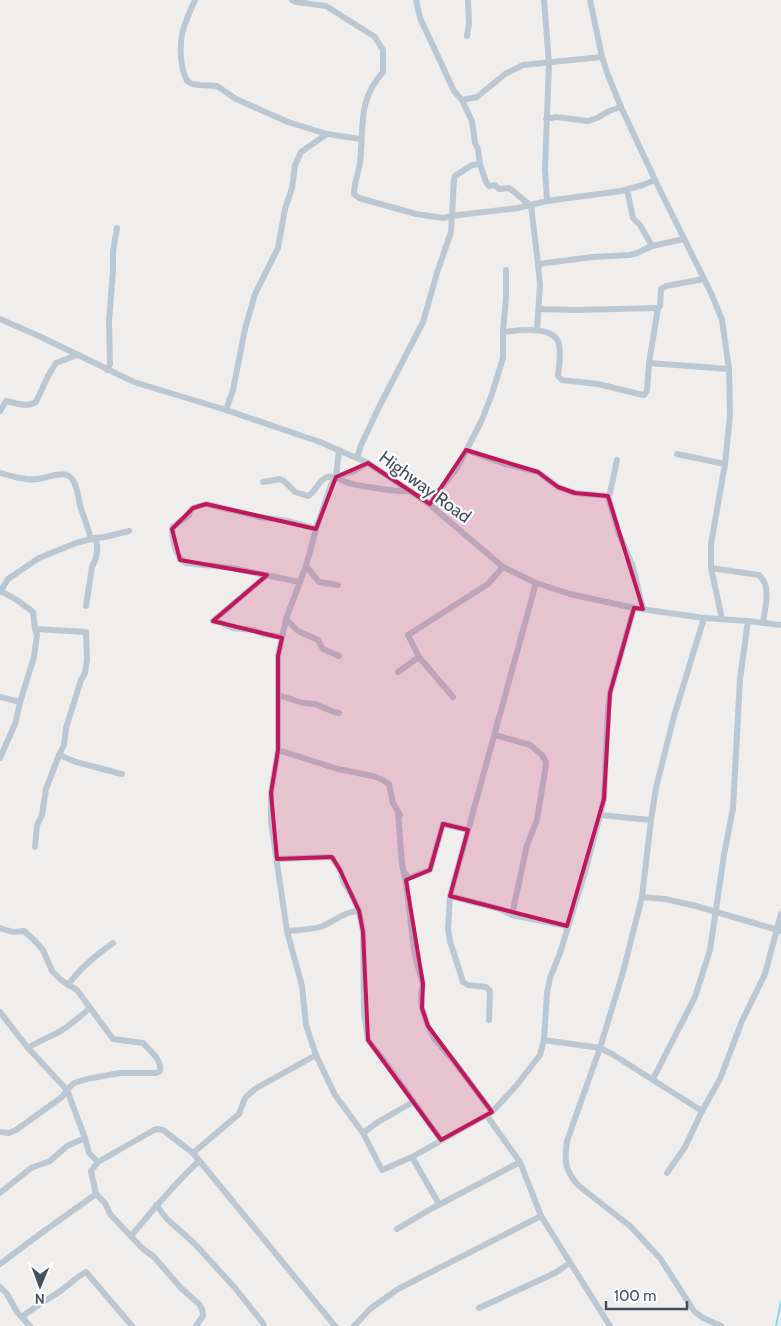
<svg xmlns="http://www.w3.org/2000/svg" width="781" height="1326" font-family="Cabin,sans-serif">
	<rect width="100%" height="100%" fill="#f0eded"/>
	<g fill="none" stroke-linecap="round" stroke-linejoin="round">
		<polyline stroke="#80def3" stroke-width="2" points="776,1326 781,1302"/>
		<g stroke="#bcc8d1" stroke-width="6">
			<path d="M195,0C191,9 186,20 183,30C179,45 180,67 187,81L192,84L200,85L217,86L236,99L288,122L327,134L361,139"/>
			<path d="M292,0L296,2L326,6L375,37L383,50V72C357,101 364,128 360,163C358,174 354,183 354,194L359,198L416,214L443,218L458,215L518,208L547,201L621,191L643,185L655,180"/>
			<polyline points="416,0 420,18 435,50 454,91 462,100 472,121 475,143 478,149 480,164"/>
			<polyline points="544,0 549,63 545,169 547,201"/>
			<polyline points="590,0 602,57 608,75 621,107 655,180 712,295 722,320 729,369 730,415 725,464 711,544 711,568 722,619"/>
			<polyline points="467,36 469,23 468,0"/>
			<polyline points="462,100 477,97 505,74 523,65 602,57"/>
			<polyline points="546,119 556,117 588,121 597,118 609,111 621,107"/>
			<polyline points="627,190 633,218 640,225 652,246"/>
			<polyline points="538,264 593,257 630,255 637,253 652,246 684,239"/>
			<polyline points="539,309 575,310 658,308"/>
			<polyline points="0,319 39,336 134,382 226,410 320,442 368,463 429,504 503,567 536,583 570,594 634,608 704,618 748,621 781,625"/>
			<path d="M503,332C517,331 550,325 558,341C562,350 559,367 558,376L562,380L598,384L639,394L644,395L647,391L649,363L658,308L660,306L661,289L666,286L704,279"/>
			<polyline points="649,363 729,369"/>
			<polyline points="107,370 110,364 109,322 113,270 113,251 117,228"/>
			<polyline points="226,410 233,390 245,329 255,294 278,248 285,209 292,188 295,165 301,152 327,134"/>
			<path d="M0,411L6,401C16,403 27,408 36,402L48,376L56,363L77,355"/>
			<polyline points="339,450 336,477 331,485 316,529 306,566 286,619 278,656 278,750 271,793 271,822 287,931 302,986 306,1025 316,1055 335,1095 363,1133 382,1170 412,1157 492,1112 516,1086 540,1055 544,1040 547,993 550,978 560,953 585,872 600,815 604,799 608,710 610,693 634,608"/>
			<polyline points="466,450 505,464 538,472 558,487 575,493 608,496"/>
			<polyline points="677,454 725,464"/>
			<path d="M357,458L361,445L379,407L423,322L437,273L451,232L454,179L455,176L472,165L480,164L486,182L489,186L495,185L499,189L509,188C517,193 522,200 531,205L538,264L540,285L537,330"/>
			<polyline points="617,460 610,493 608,496 618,531 633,567 643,609"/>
			<path d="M0,473C12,476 26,481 38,479C47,478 61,471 69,476C78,483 78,499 81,509C85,519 88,529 91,539"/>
			<polyline points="336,477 354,471 368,463"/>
			<path d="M263,482L280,479L284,481L295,492L308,496C316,492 318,480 327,477C335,475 342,481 349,483C355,485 362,486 368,487C383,489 396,492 411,491"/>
			<polyline points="429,504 457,468 481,422 492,394 503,358 503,332 506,298 506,270"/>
			<polyline points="306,566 319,582 338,585"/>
			<path d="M711,568L759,575C772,587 765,606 763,623"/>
			<polyline points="267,575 213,621 219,622 233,628 254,630 263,634 282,637"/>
			<path d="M299,582L232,568L186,563C175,558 173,541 172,529L173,527L189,515L190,511L193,508L206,504L260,517L288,521L316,529"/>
			<polyline points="1,591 17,600 33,612 35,629 86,632 87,660 85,673 81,680 66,728 64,745 59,755 76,762 122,774"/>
			<polyline points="0,592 8,579 39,558 76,543 95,538 105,537 129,531"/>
			<path d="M86,606L92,567C97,558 99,547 95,538"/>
			<path d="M704,618L674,716L656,788L651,820L642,897L623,972L600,1048L567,1141C564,1162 565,1171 579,1186L630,1226L660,1258L694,1311L703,1318L721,1326"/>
			<polyline points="286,619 298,631 318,640 323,649 339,656"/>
			<polyline points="398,672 419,657"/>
			<polyline points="278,695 303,703 315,704 334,712 339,713"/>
			<polyline points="0,697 20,702"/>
			<polyline points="453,697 419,657 408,635 488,584 503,567"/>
			<polyline points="495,735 530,745 542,755 546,762 545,771 537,820 527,845 512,915"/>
			<polyline points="278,750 338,769 373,776 381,779 389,784 393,803 400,815"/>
			<polyline points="0,758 15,724 21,699 34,657 37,635 35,629"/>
			<polyline points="398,812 402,864 406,882 414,950 417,963 423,984 421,994 422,1008 428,1026 434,1038 456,1064 492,1112"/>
			<polyline points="600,815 651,820"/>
			<polyline points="35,847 37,825 42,815 46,789 59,755"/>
			<polyline points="277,859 330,857 333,859 340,870 344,883 351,894 359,911 363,932 364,1013 368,1040 383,1059 441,1140"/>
			<polyline points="406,874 406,879 430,870 443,824 468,830"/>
			<polyline points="450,896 500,909 512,915 567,926"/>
			<polyline points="642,897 665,899 696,906 781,931"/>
			<path d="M0,928L13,932L24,931L35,941L43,950L52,971L61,980L77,990L113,1039L143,1043C150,1051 162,1060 160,1071L156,1073H120L87,1079L74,1083L67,1090L62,1097L16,1130L9,1133L0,1132"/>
			<path d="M287,931C299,930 312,930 323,926C335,921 345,911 359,911"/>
			<path d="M68,985C80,968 96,955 113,943"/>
			<polyline points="0,1012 28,1048 67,1090 85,1138 89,1153 98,1162"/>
			<polyline points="489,1020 490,991 486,987 468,985 463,982 450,941 448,929 450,896 536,583"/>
			<polyline points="544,1040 600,1048 612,1054 702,1111"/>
			<path d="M28,1048C37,1042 47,1038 57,1033C69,1027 79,1017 90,1008"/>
			<polyline points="653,1079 695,997 710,950 724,855 733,808 740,679 748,621"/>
			<polyline points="487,1116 520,1162 541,1216 610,1326"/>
			<polyline points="363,1133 378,1122 413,1102"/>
			<polyline points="193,1153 239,1114 245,1098 255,1089 316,1055"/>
			<polyline points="412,1157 439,1204"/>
			<polyline points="667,1173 685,1147 702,1111 720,1079 742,1021 765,974 781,914"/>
			<polyline points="0,1193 31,1168 50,1161 67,1146 85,1138"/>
			<polyline points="156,1205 167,1219 195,1244 235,1288 263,1323 264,1326"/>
			<polyline points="397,1229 429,1210 520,1162"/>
			<path d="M131,1236C153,1210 174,1184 199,1161"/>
			<polyline points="0,1264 40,1234 96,1194"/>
			<polyline points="0,1287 7,1294 17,1312 30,1326"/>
			<polyline points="479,1308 555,1273 570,1263"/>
			<path d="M22,1317C34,1307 47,1300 59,1292C69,1285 76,1277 86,1272L132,1326"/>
			<polyline points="196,1326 203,1316 202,1309 199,1304 181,1288 154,1257 142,1248 110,1214 105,1203 96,1194 91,1171 98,1162 154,1130 158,1129 163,1130 193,1153 335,1326"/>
			<polyline points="354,1326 370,1309 398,1289 541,1216"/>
		</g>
	</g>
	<path fill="#c2185b" fill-opacity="0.2" stroke="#c2185b" stroke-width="4" stroke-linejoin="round" d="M466,450L538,472L558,487L575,493L608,496L643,609L634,608L610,693L604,799L567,926L450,896L468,830L443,824L430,870L406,880L423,984L422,1008L428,1026L492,1112L441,1140L368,1040L363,932L359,911L340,870L332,857L277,859L271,793L278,750V656L282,638L213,621L267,575L180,560L172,529L193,508L206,504L316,529L336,477L368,463L430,504Z"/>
	<g text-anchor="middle" stroke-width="4.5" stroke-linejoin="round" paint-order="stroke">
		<g font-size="18" fill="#44515c" stroke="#fff">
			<text transform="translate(425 487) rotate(36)" y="6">Highway Road</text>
		</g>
	</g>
	<g transform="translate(40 1286) rotate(181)" stroke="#ffffff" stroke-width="4" paint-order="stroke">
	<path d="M0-4L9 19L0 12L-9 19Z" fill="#44515c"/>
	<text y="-8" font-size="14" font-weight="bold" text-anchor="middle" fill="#44515c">N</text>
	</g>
	<path d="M606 1301v8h81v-8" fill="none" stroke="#44515c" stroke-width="2.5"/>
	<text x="614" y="1301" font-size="15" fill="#44515c" stroke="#ffffff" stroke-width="4" paint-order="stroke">100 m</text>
</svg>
